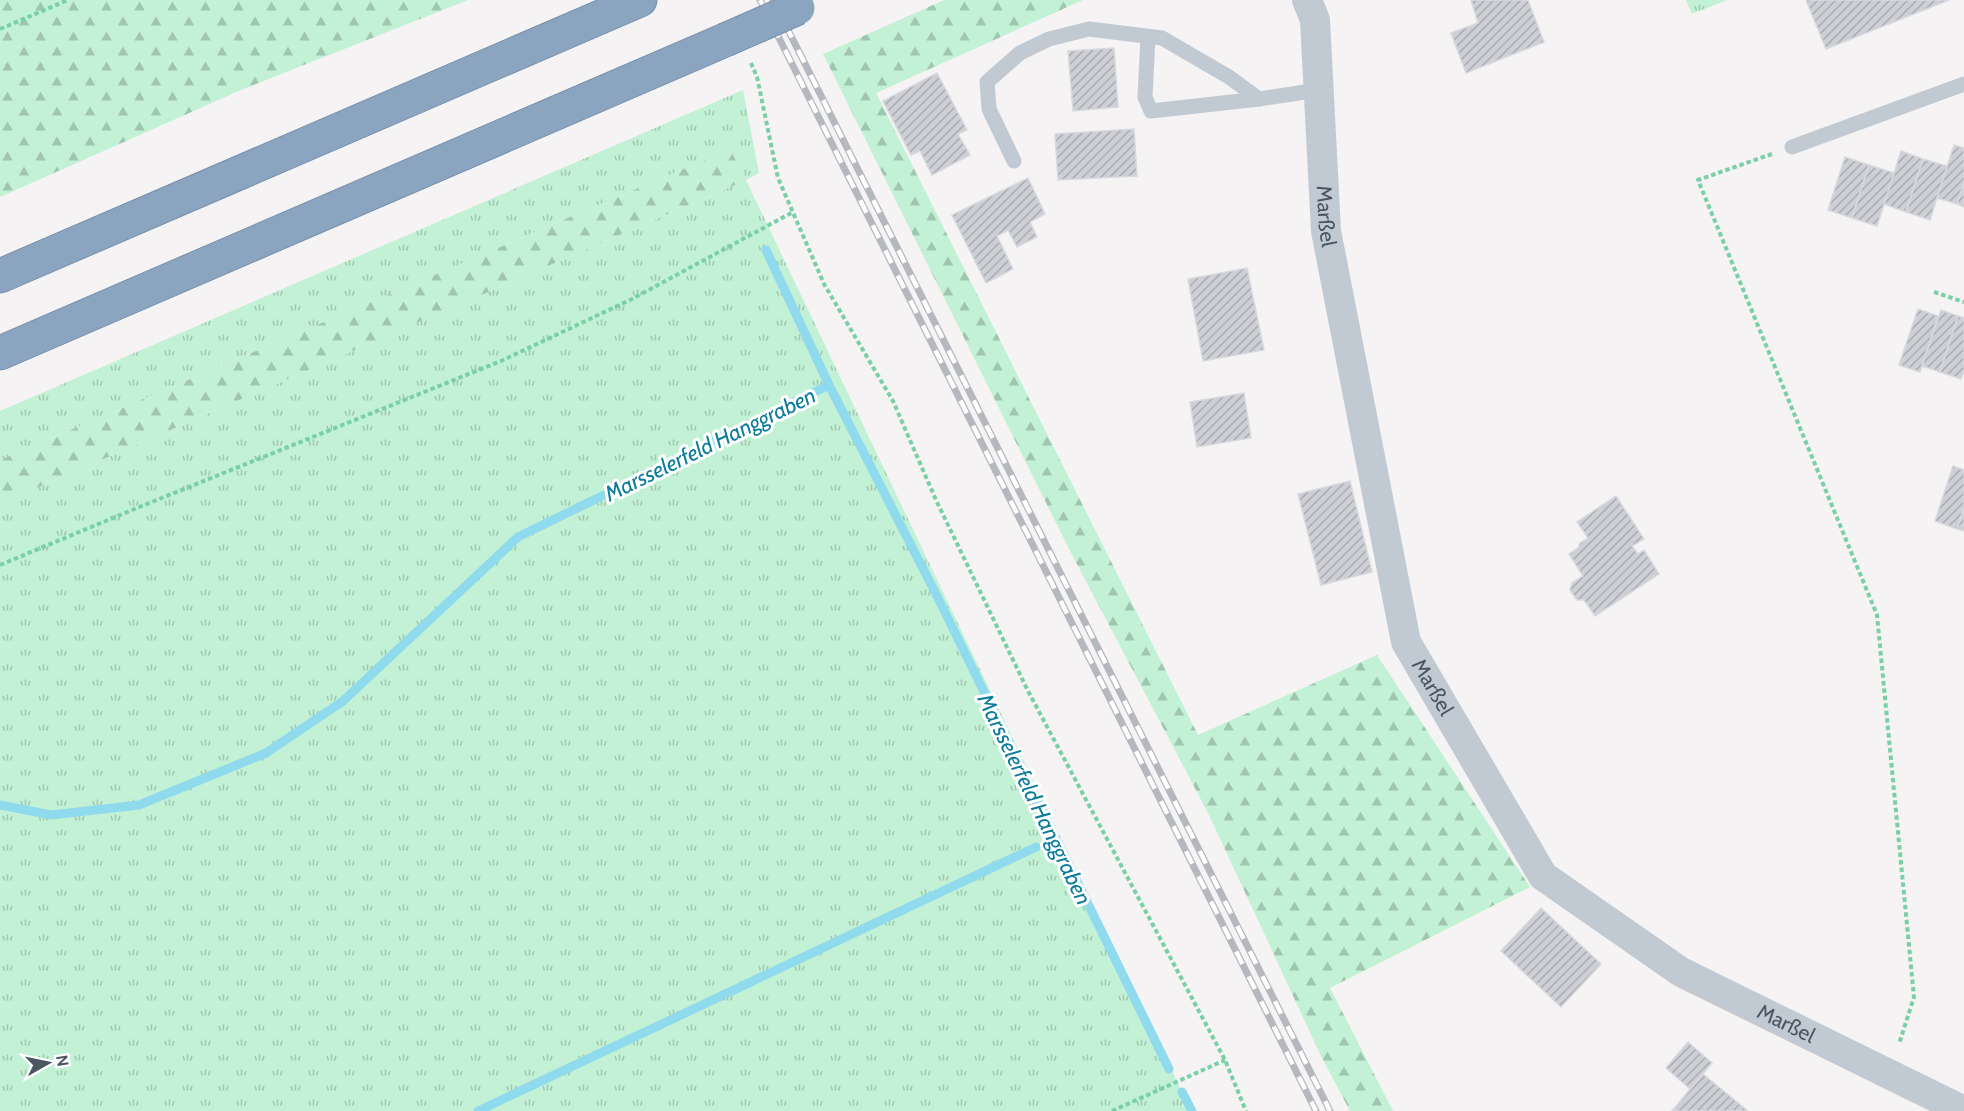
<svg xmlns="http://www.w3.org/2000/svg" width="1964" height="1111" font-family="Cabin,sans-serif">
	<defs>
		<pattern id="grass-tufts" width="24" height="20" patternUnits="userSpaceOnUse" patternTransform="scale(1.5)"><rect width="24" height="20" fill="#c3f1d5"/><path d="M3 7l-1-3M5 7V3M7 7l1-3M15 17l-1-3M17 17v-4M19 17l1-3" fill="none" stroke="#a0c6b0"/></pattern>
		<pattern id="forest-firs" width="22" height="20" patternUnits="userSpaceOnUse" patternTransform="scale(1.5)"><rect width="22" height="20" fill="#c3f1d5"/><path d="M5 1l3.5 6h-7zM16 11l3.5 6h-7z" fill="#a0c6b0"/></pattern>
		<pattern id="building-hatch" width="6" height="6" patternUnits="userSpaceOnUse" patternTransform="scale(1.5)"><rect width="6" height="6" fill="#cdcfd5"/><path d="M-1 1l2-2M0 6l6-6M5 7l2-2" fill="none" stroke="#a8abb0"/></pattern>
	</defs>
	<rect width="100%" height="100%" fill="#f5f3f3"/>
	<g fill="url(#grass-tufts)">
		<polygon points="1686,0 1727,0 1692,14"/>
		<polygon points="743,90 759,173 746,180 1191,1111 0,1111 0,504 746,180 730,149 0,460 0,411"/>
	</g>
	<g fill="url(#forest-firs)">
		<polygon points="0,0 468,0 241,90 0,197"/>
		<polygon points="944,0 1083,0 876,93 1198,735 1377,655 1530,887 1330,988 1393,1111 1350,1111 1321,1056 1209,815 1069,549 823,54"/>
		<polygon points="730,149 746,180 0,504 0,460"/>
	</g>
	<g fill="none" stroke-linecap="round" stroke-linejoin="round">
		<g stroke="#90daee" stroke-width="9">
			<polyline points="766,250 829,385"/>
			<polyline points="0,805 51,815 139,805 266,753 343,701 518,537 829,385 938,598 1169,1069"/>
			<polyline points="1182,1092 1192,1111"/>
			<polyline points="478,1111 1036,847"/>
		</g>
	</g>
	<g fill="url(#building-hatch)" stroke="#d7d9de" stroke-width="1.5">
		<polygon points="1471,0 1528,0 1544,42 1466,73 1451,33 1478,23"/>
		<polygon points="1806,0 1949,0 1826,49"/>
		<polygon points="1114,48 1118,107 1073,111 1068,51"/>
		<polygon points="937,73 967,130 958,134 970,155 932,175 920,151 911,155 883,101"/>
		<polygon points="1134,129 1137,176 1058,180 1055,134"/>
		<polygon points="1954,145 1964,148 1964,183 1957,204 1937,198"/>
		<polygon points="1901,151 1923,159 1906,212 1884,204"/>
		<polygon points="1845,157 1869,165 1852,218 1828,210"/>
		<polygon points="1923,159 1947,166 1930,220 1906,212"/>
		<polygon points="1869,165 1894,173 1877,226 1852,218"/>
		<polygon points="1028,178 1045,214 1030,222 1037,237 1017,247 1008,230 997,236 1013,269 986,283 952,215"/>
		<polygon points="1964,183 1964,207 1957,204"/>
		<polygon points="1247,268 1264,350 1203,361 1188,279"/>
		<polygon points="1918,309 1938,316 1920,372 1899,365"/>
		<polygon points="1941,310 1958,316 1940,372 1922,366"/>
		<polygon points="1958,316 1964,318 1964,371 1961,379 1940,372"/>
		<polygon points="1244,393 1251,438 1197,447 1190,402"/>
		<polygon points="1953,466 1964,470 1964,508 1957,529 1935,521"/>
		<polygon points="1350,481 1372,572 1321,585 1298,494"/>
		<polygon points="1616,496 1644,539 1632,546 1638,554 1644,550 1659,574 1595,616 1584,600 1577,600 1570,590 1572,583 1583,576 1569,554 1578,548 1580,543 1588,538 1577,522"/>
		<polygon points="1964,508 1964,531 1957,529"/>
		<polygon points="1541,908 1601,964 1561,1007 1501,951"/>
		<polygon points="1688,1042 1712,1063 1690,1089 1666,1068"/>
		<polygon points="1703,1074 1748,1111 1672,1111"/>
	</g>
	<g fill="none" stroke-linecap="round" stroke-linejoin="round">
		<defs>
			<g id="highway">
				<polyline points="0,276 640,0"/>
				<polyline points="0,353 725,40"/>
			</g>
		</defs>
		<use href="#highway" stroke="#7690ad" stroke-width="35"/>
		<g stroke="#7ad0a6" stroke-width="4" stroke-dasharray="4.5 3" stroke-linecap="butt">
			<polyline points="0,29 68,0"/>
			<polyline points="751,63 757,77 778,178 824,284 893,401 936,500 1028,691 1225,1060 1246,1111"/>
			<polyline points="1772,154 1698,180 1877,615 1914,997 1899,1044"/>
			<polyline points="1934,292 1964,302"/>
			<polyline points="0,565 132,510 501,361 632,299 793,212"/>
			<polyline points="1112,1111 1225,1060"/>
		</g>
		<g stroke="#c1cad2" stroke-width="15">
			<polyline points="1148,37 1145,97 1151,111 1259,99 1318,90"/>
			<polyline points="1792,147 1964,84"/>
			<polyline points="1014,161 989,109 987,82 1020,53 1049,39 1089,29 1162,38 1229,77 1259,99"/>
		</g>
		<path stroke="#c1cad2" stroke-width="30" id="s1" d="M1307,0L1315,20L1326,231L1406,642L1543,876L1681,972L1964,1111"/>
		<use href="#highway" stroke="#8ba5c1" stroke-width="33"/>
		<defs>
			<g id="rail">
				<polyline points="760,0 1316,1111"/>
				<polyline points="773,0 1330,1111"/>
			</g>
		</defs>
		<use href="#rail" stroke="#b5b8bd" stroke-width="7"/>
		<use href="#rail" stroke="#fff" stroke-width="4.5" stroke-dasharray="14" stroke-linecap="butt"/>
		<defs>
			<polyline id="highway-bridge" points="725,40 798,8"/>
		</defs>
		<use href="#highway-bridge" stroke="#7690ad" stroke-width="35" stroke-linecap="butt"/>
		<use href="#highway-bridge" stroke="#8ba5c1" stroke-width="33"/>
	</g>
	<g text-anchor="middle" stroke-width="6" stroke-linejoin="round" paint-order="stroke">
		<g font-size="21" fill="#4a5661" stroke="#fff">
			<text dy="7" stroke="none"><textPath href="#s1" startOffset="218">Marßel</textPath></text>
			<text dy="7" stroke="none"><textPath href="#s1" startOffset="704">Marßel</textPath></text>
			<text dy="7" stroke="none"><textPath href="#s1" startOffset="1208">Marßel</textPath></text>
		</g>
		<g font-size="22" font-style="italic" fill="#0c7c9b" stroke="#fff">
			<text transform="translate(710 444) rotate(-26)" y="8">Marsselerfeld Hanggraben</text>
			<text transform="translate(1035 799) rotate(64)" y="8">Marsselerfeld Hanggraben</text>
		</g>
	</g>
	<g transform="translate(48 1063) rotate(81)" stroke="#ffffff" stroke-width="4.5" paint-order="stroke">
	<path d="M0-4.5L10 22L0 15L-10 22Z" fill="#4a5661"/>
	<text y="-9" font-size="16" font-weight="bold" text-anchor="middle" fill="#4a5661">N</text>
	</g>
</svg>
